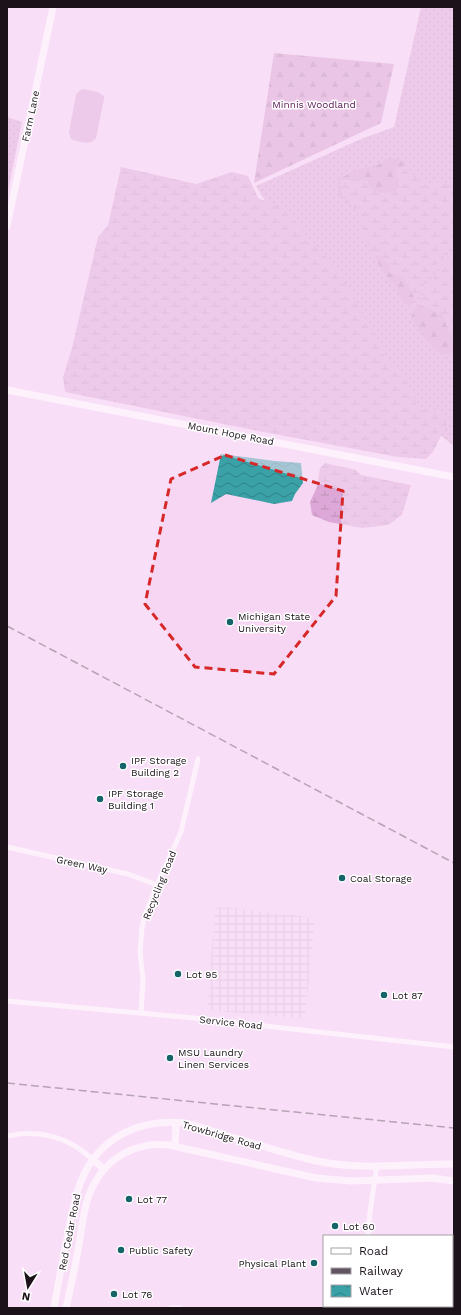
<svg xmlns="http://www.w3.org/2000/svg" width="461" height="1315" font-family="'Work Sans',sans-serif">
	<defs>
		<pattern id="industrial-grid" width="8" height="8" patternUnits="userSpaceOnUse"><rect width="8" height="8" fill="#f7d6f3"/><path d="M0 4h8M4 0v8" fill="none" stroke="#d3b7d0"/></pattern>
		<pattern id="grass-dots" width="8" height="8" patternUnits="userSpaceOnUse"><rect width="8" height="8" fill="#dda8d7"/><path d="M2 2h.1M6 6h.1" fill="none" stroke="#bd90b8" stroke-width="1.8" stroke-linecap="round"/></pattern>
		<pattern id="forest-firs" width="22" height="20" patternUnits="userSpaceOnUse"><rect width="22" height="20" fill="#d69ecf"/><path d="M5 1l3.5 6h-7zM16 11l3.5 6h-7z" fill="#b787b1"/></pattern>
		<pattern id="wetland-marsh" width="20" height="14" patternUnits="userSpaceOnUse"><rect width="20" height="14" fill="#dda8d7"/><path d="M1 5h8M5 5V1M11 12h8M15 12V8" fill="none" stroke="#bd90b8"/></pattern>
		<pattern id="water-waves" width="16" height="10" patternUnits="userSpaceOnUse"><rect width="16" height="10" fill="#3aa1a7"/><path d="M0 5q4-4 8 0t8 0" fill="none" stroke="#308287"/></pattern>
	</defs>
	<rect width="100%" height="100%" fill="#fce6f9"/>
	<path fill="#f7d6f3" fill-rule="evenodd" d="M7,7H454V1308H7ZM324,1236H452V1306H324Z"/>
	<polygon fill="url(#industrial-grid)" points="225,907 315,918 305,1019 207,1010 215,908"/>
	<g fill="url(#grass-dots)">
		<polygon points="421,7 454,7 454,446 373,382 256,186 361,139 394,127"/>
		<polygon points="7,117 22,122 7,195"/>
	</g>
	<g fill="url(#forest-firs)">
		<polygon points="274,53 394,64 381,123 254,183"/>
		<polygon points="386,159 401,159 406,162 406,166 396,171 400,187 394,192 381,193 371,189 340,180 343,197 338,198 338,179 362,168 376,166"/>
		<polygon points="380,255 390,267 390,273 404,277 415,299 410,308 403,302 395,285 389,281 374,256"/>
		<path d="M417,304L442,314L454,343V349L451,354L441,355C427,344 420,332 411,317Z"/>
	</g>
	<g fill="url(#wetland-marsh)">
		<path d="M406,166L415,175L429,185L442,180L448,183L454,194V239L415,299L404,277L390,273L389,270L390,267L380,255L374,256L361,233L363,223L354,208L343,197L340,180H367L371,189C382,194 390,196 399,187L396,171L397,167Z"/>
		<polygon points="121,167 196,184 232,172 248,176 258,198 288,212 305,234 336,268 362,311 388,361 407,383 418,407 431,409 450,418 433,452 426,459 398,457 253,430 65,392 63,377 72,348 98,237 108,225"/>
		<polygon points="454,247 454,343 442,314 421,305 422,295"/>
		<polygon points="325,463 356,470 361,475 411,485 402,515 388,525 362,528 329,522 312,515 310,502 317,487 320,468"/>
	</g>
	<path fill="#dda8d7" d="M83,89L98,92L104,96V99L96,138C91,146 79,142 71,139L69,132L76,95L78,92Z"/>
	<polygon fill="url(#water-waves)" points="221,454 275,461 301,463 303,483 295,494 292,501 274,504 226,494 211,503"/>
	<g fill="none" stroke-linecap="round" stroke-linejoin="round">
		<g stroke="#fff" stroke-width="5">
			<polyline points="7,847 128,874 157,885"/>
			<polyline points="7,1001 194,1018 454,1047"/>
			<polyline points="141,1013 143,980 140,952 142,928 145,915 157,885 181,832 198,759"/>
			<path d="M7,1136C39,1129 69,1137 92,1159"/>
			<polyline points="368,1236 370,1212 377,1165"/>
			<polyline points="171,1308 180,1308"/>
			<polyline points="363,1308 364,1306"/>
		</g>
		<g stroke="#fff" stroke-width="7">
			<polyline points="7,226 53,7"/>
			<polyline points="7,390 454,477"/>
			<polyline points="175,1146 176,1123"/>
			<polyline points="92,1159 104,1169"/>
			<path d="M54,1308C58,1285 62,1262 67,1239C75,1192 83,1149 133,1129C149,1123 167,1121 184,1123C198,1125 211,1131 225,1135C254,1143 282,1153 312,1160C358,1171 407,1164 454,1164"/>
			<path d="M66,1308C71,1287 75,1266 79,1245C82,1226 84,1205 92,1188C106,1158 136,1141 169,1145L316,1178L351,1181L433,1178L454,1181"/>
		</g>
		<g stroke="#615460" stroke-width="1.5" stroke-dasharray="8 4" stroke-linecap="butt">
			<polyline points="7,626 454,863"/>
			<polyline points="7,1083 454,1128"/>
		</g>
	</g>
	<path d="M0 0H461V1315H0ZM225,455L343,491L336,596L274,674L195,667L145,604L171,479Z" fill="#fce6f9" fill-opacity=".55" fill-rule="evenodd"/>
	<path fill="none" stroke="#d62828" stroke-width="3" stroke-dasharray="8 5" stroke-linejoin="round" d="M225,455L343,491L336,596L274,674L195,667L145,604L171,479Z"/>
	<g fill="#156469" stroke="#fff" stroke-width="1.5">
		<circle cx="230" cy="622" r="4"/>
		<circle cx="123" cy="766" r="4"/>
		<circle cx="100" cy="799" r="4"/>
		<circle cx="342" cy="878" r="4"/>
		<circle cx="178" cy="974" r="4"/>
		<circle cx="384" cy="995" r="4"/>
		<circle cx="170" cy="1058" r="4"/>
		<circle cx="129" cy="1199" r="4"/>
		<circle cx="335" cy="1226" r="4"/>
		<circle cx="121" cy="1250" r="4"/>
		<circle cx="314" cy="1263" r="4"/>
		<circle cx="114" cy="1294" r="4"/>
	</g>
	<g text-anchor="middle" stroke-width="3" stroke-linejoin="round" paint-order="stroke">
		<g font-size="10" fill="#5a1856" stroke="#fff">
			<text x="314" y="108">Minnis Woodland</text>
		</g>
		<g font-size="10" fill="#1b121a" stroke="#fff">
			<text transform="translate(30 116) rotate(-78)" y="4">Farm Lane</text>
			<text transform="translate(231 433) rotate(11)" y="4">Mount Hope Road</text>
			<text transform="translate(82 864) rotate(12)" y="4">Green Way</text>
			<text transform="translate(159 885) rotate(-68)" y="4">Recycling Road</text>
			<text transform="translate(231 1022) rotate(6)" y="4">Service Road</text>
			<text transform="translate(222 1135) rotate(16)" y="4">Trowbridge Road</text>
			<text transform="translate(69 1232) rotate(-79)" y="4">Red Cedar Road</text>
		</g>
		<g font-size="10" fill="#1b121a" stroke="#fff" text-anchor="start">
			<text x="238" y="620">Michigan State<tspan x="238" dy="12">University</tspan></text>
			<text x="131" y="764">IPF Storage<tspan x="131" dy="12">Building 2</tspan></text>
			<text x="108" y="797">IPF Storage<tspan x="108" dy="12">Building 1</tspan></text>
			<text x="350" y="882">Coal Storage</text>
			<text x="186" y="978">Lot 95</text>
			<text x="392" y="999">Lot 87</text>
			<text x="178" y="1056">MSU Laundry<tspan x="178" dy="12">Linen Services</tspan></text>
			<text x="137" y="1203">Lot 77</text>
			<text x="343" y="1230">Lot 60</text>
			<text x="129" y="1254">Public Safety</text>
			<text x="306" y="1267" text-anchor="end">Physical Plant</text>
			<text x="122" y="1298">Lot 76</text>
		</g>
	</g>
	<rect width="461" height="1315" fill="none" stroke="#1b121a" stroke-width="16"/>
	<rect x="323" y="1235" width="130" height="72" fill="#ffffff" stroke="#a4a0a3"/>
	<rect x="331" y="1248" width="20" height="6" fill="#ffffff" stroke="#a4a0a3"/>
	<text x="359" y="1255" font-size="12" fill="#1b121a">Road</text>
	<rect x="331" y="1268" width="20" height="6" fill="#615460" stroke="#a4a0a3"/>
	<text x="359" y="1275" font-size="12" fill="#1b121a">Railway</text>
	<rect x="331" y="1285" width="20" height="12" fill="url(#water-waves)" stroke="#a4a0a3"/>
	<text x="359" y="1295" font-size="12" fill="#1b121a">Water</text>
	<g transform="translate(28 1287) rotate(191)" stroke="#ffffff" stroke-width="3" paint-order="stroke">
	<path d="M0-3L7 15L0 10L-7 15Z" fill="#1b121a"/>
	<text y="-6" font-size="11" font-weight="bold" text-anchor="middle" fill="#1b121a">N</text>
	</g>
</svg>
